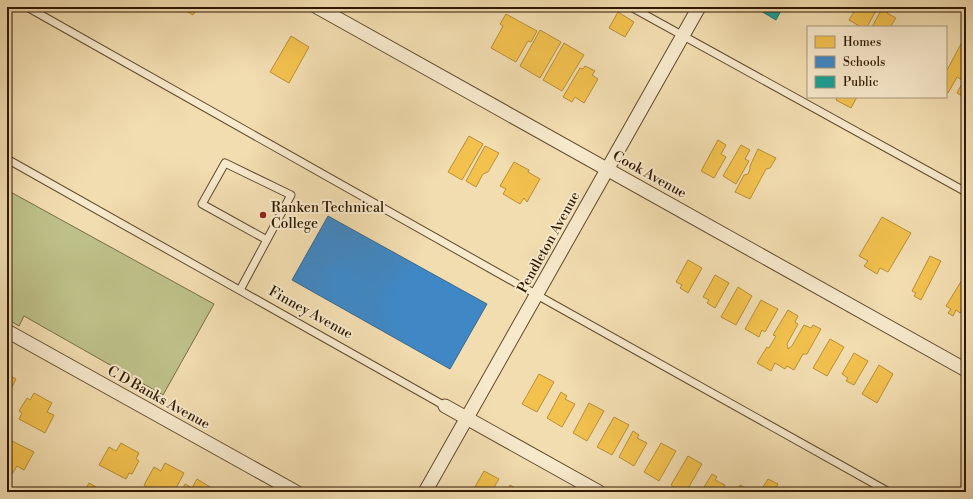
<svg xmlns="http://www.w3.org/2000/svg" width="973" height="499" font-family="'Libre Bodoni',serif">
	<rect width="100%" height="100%" fill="#f2ddb0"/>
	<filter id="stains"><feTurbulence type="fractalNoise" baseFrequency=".005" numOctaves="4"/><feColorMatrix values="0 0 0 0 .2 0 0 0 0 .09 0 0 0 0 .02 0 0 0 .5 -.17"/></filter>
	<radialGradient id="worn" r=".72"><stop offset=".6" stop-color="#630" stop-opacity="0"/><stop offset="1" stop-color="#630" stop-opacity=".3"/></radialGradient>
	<polygon fill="#bec089" stroke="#766c44" points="7,190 214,304 163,395 24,316 19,326 7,319"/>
	<g fill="#f2c14e" stroke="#b78f37">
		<polygon points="179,7 198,7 193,15"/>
		<polygon points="857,7 878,7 867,27 861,27 849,20"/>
		<polygon points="883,7 890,9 887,13 896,18 890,27 872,27"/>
		<polygon points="618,12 634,22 625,37 609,28"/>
		<polygon points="506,14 537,31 531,42 528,41 516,62 491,48 503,26 500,24"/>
		<polygon points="540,30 561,42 540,78 520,66"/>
		<polygon points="291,36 309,47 289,83 270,72"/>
		<polygon points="564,43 584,55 562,91 543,80"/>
		<polygon points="961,44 966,47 966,72 962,80 957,77 948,93 946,92 946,72"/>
		<polygon points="585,66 595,71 592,75 598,79 584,103 575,97 572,102 563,97 580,68 583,69"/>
		<polygon points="966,76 966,98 957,93"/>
		<polygon points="837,97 857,97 851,108 836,100"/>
		<polygon points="469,136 483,144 462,180 448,172"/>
		<polygon points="718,140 726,145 721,154 726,157 714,178 701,171"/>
		<polygon points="741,145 750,150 745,159 749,161 736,184 723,176"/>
		<polygon points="485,146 499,153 488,172 483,174 476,187 466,181"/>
		<polygon points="758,149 776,158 770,168 766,169 750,199 735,192 744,175 748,174 750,169 750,166"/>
		<polygon points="514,162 529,170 528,172 540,179 527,202 524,198 520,204 503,194 506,189 500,186"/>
		<polygon points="882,217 911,233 888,272 880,268 877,274 864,266 868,261 859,256"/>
		<polygon points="930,256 941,261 921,300 914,296 916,293 912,291"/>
		<polygon points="688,260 702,268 688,293 680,288 682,285 676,282"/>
		<polygon points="715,275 729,283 715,308 707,303 709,300 703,297"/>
		<polygon points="965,275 966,276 966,304 960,313 956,310 953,316 948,313 951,309 946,306"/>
		<polygon points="738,287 752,296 736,325 721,317"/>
		<polygon points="761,300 778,309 765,332 762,330 759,337 745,329"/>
		<polygon points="788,310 798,316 795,322 798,324 787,344 788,349 792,346 804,325 811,328 813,325 821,329 807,354 803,354 794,370 787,366 785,369 775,363 771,371 757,363 767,347 769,348 776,336 773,335"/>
		<polygon points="830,339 844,347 827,376 813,368"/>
		<polygon points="854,353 868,361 854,385 846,381 848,378 842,374"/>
		<polygon points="879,365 893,374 877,403 862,394"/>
		<polygon points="7,374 16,379 7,397"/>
		<polygon points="539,374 554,382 537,412 522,404"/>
		<polygon points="561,392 567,396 565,399 575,404 562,427 547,418"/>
		<polygon points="34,393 52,403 47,412 54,415 45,433 19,419 22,413 19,411 27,398 30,400"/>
		<polygon points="589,403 604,411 587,441 573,433"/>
		<polygon points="614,417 629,425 612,455 597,447"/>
		<polygon points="633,431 639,435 637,438 647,443 634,466 619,457"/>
		<polygon points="8,439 34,452 24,470 17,466 12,474 7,472"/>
		<polygon points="121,443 139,453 136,459 139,461 132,474 129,473 126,479 99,465 109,447 116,451"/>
		<polygon points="661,443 676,451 659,481 644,472"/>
		<polygon points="688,456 702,464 686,492 682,492 671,485"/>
		<polygon points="165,463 184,473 174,492 149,492 147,491 148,488 144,485 154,467 161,471"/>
		<polygon points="484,471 499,479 491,492 472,492"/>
		<polygon points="712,474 717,477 715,480 725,485 721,492 701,492"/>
		<polygon points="197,479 215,490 214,492 181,492 185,484 192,488"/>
		<polygon points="768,479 778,484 774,492 760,492"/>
		<polygon points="89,483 105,492 84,492"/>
		<polygon points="510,485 522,492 506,492"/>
		<polygon points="740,485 753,492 736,492"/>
	</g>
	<polygon fill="#3f88c5" stroke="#3a678a" points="328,216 487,304 450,369 292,280"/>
	<polygon fill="#17a398" stroke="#1e7a6a" points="754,7 783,7 776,20"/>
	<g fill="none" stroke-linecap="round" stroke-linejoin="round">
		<defs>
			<g id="service">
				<polyline points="27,7 553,304 889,492"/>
				<polyline points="631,7 966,192"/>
				<polyline points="7,159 445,406"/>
				<polyline points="240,290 291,195 225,163 202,204 267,240"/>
			</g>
			<g id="minor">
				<polyline points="317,7 966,370"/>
				<polyline points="7,331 296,492"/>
				<polyline points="445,406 599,492"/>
				<polyline points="425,492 699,7"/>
			</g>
		</defs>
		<use href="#service" stroke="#5f4a2c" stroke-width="9"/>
		<use href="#minor" stroke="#5f4a2c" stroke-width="15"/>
		<use href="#service" stroke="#f7e9cc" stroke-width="7"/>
		<use href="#minor" stroke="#f7e9cc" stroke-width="13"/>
	</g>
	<circle fill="#8f2418" stroke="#f7e9cc" stroke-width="1.5" cx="263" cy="215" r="4"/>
	<g text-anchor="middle" stroke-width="4" stroke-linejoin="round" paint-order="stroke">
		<g font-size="14" fill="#2e1900" stroke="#f7e9cc">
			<text transform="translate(650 174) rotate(29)" y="5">Cook Avenue</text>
			<text transform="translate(548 242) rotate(-61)" y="5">Pendleton Avenue</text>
			<text transform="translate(311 312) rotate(29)" y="5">Finney Avenue</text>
			<text transform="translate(159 397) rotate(29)" y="5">C D Banks Avenue</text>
		</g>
		<g font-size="14" fill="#2e1900" stroke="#f7e9cc" text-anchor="start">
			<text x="271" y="212">Ranken Technical<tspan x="271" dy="16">College</tspan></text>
		</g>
	</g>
	<rect width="973" height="499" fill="none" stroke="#f2ddb0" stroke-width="24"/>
	<rect x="8" y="8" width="957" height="483" fill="none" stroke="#2e1900" stroke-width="2"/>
	<rect x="12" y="12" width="949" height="475" fill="none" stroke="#2e1900"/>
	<rect x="807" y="26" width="140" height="72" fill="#f7e9cc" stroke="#a7967a"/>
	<rect x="815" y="36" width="20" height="12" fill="#f2c14e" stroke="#a7967a"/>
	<text x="843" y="46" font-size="12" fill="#2e1900">Homes</text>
	<rect x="815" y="56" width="20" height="12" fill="#3f88c5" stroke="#a7967a"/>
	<text x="843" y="66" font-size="12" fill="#2e1900">Schools</text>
	<rect x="815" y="76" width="20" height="12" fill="#17a398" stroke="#a7967a"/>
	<text x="843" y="86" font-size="12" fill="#2e1900">Public</text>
	<rect width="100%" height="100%" filter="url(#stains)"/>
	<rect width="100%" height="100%" fill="url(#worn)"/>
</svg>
